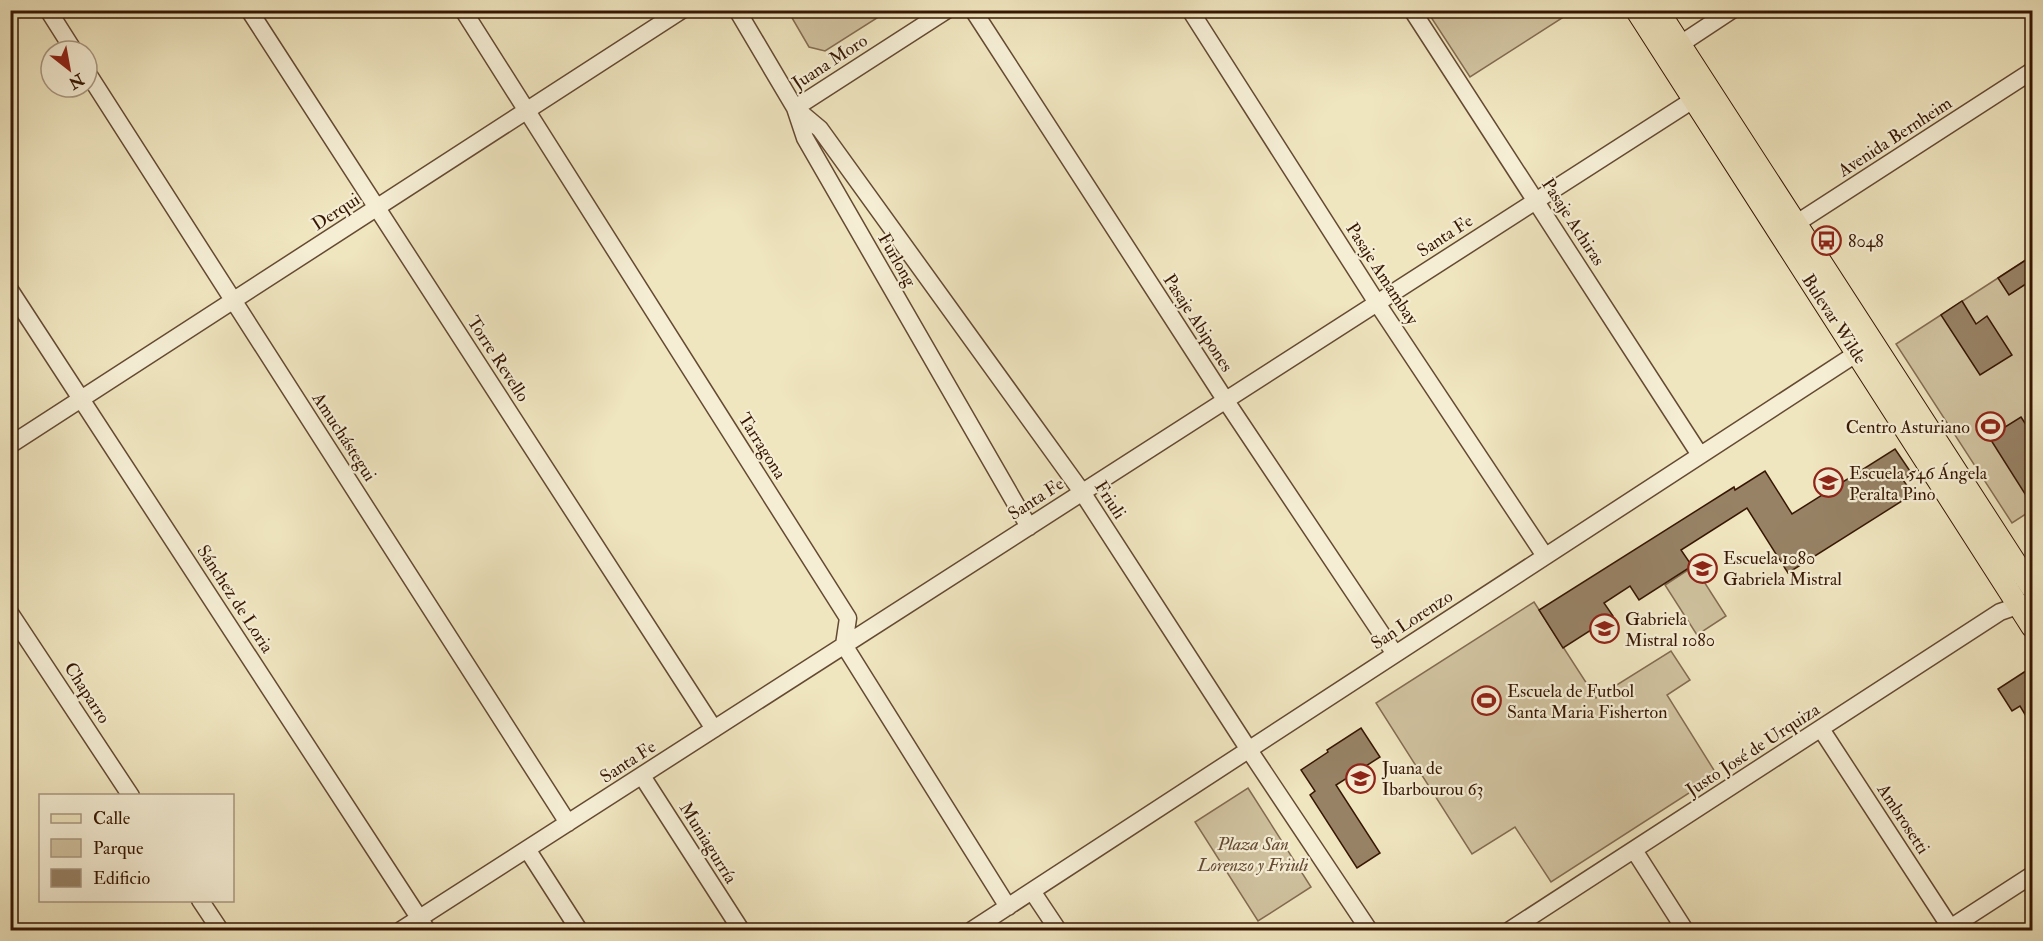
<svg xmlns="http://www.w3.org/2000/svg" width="2043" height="941" font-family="'IM FELL Double Pica',serif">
	<rect width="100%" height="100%" fill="#efe5bf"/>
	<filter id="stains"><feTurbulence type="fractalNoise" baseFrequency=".00333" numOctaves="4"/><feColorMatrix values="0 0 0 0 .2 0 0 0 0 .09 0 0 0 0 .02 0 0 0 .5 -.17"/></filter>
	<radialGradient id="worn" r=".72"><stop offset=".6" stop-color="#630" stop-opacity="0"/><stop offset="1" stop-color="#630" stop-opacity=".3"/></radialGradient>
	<path fill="#d0c29f" stroke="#846c51" stroke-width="1.5" d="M788,11H888L825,51L809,47Z
		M1427,11H1573L1470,77Z
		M2032,256V510L2012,523L1896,344Z
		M1694,566L1726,616L1697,635L1665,585Z
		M1534,602L1596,698L1671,651L1690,680L1667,695L1717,775L1551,882L1515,827L1472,854L1376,703Z
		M1248,788L1311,887L1258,921L1195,822Z"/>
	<path fill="#978265" stroke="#371703" stroke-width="1.5" d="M2032,256V280L2009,295L1998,278Z
		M1962,301L1976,324L1987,316L2012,355L1980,375L1941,315Z
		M2021,417L2032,434V505L1989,437Z
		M1895,449L1912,474L1903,480L1913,494L1788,573L1747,508L1681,550L1692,566L1639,600L1630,586L1604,603L1613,616L1563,648L1539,610L1734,487L1735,490L1765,471L1792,514Z
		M2032,667V726L2020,706L2012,711L1998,689Z
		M1361,728L1380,757L1336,785L1380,853L1357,868L1310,795L1315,791L1301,770L1328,752L1327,750Z"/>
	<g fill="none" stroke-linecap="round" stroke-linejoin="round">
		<defs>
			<path id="minor" d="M48,10L74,51
				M249,10L714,729
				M463,10L848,618L844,645L1008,907
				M737,10L795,108L805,138L1029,527
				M973,10L1226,401L1395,654
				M1190,10L1377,303L1545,556
				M1412,10L1700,455
				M1670,51L1732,10
				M87,72L568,823
				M795,108L820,129L1082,492L1249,750L1369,930
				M795,108L947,10
				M1786,230L2032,71
				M10,290L427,930
				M10,445L682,10
				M10,613L131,796
				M1821,729L1952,930
				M642,776L741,930
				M527,849L579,930
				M1634,850L1685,930
				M1032,891L1058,930
				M200,900L220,930
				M401,930L1693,100
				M972,930L1865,348
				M1510,930L2000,612L2032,601
				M1947,930L2032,875"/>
			<path id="major" d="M1636,10L2032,627
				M1658,10L2032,588"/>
		</defs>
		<use href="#minor" stroke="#654a32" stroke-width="19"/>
		<use href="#major" stroke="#371703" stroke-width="23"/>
		<use href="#minor" stroke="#f5eed5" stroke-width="16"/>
		<use href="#major" stroke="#efe5bf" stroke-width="21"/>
	</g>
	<defs>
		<symbol id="bus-ring" viewBox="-11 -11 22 22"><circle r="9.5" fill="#f5eed5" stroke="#8f2418" stroke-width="1.5"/><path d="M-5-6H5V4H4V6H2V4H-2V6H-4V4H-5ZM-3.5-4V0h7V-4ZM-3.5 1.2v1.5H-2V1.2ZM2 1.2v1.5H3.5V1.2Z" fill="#8f2418"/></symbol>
		<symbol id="stadium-ring" viewBox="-11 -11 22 22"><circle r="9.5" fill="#f5eed5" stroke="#8f2418" stroke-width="1.5"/><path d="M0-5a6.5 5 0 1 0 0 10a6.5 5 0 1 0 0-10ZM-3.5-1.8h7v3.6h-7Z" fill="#8f2418"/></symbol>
		<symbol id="school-ring" viewBox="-11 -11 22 22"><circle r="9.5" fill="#f5eed5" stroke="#8f2418" stroke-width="1.5"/><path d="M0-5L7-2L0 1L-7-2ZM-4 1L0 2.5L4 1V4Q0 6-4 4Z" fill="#8f2418"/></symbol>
	</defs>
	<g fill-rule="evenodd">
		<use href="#bus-ring" x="1810" y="224" width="33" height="33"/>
		<use href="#stadium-ring" x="1974" y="410" width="33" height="33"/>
		<use href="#school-ring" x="1812" y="466" width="33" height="33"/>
		<use href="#school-ring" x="1686" y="552" width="33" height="33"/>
		<use href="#school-ring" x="1588" y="612" width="33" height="33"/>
		<use href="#stadium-ring" x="1470" y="684" width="33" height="33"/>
		<use href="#school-ring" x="1344" y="762" width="33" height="33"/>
	</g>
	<g text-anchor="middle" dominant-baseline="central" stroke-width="4.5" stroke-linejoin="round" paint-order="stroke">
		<g font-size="18" fill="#371703" stroke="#f5eed5">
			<text transform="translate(830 62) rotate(-33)">Juana Moro</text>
			<text transform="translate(1895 137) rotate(-33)">Avenida Bernheim</text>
			<text transform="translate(336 212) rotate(-33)">Derqui</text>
			<text transform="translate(1573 222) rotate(57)">Pasaje Achiras</text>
			<text transform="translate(1445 236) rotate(-33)">Santa Fe</text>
			<text transform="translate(897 260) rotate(60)">Furlong</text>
			<text transform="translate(1382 274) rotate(57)">Pasaje Amambay</text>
			<text transform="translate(1834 319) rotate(57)">Bulevar Wilde</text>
			<text transform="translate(1198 323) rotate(57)">Pasaje Abipones</text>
			<text transform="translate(498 359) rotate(57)">Torre Revello</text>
			<text transform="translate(344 437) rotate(57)">Amuchástegui</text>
			<text transform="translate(762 446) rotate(58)">Tarragona</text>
			<text transform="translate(1036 499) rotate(-33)">Santa Fe</text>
			<text transform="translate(1110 500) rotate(57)">Friuli</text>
			<text transform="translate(235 599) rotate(57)">Sánchez de Loria</text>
			<text transform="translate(1412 620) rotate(-33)">San Lorenzo</text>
			<text transform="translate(87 693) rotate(57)">Chaparro</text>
			<text transform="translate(1753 750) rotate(-33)">Justo José de Urquiza</text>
			<text transform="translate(628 762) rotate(-33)">Santa Fe</text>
			<text transform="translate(1903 819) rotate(57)">Ambrosetti</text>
			<text transform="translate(708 843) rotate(58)">Muniagurría</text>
		</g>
		<g font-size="18" fill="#371703" stroke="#f5eed5" text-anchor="start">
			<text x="1848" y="241">8048</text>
			<text x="1970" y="427" text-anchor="end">Centro Asturiano</text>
			<text x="1849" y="473">Escuela 546 Ángela<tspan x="1849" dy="21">Peralta Pino</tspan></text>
			<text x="1723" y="558">Escuela 1080<tspan x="1723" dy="21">Gabriela Mistral</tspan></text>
			<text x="1625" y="619">Gabriela<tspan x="1625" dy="21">Mistral 1080</tspan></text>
			<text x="1507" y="691">Escuela de Futbol<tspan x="1507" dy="21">Santa Maria Fisherton</tspan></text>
			<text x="1382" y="768">Juana de<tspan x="1382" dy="21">Ibarbourou 63</tspan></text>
		</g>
		<g font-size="18" font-style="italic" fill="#654a32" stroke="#f5eed5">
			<text x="1253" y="844">Plaza San<tspan x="1253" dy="21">Lorenzo y Friuli</tspan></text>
		</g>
	</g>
	<rect width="2043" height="941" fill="none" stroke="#efe5bf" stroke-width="36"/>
	<rect x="12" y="12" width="2019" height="917" fill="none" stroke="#371703" stroke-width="3"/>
	<rect x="18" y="18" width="2007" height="905" fill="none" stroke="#371703" stroke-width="1.5"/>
	<rect x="39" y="794" width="195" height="108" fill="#f5eed5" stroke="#a99881" stroke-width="1.5"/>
	<rect x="51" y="814" width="30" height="9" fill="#efe5bf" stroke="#a99881" stroke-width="1.5"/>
	<text x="93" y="824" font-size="18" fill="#371703">Calle</text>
	<rect x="51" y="839" width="30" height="18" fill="#d0c29f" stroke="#a99881" stroke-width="1.5"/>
	<text x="93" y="854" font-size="18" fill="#371703">Parque</text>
	<rect x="51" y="869" width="30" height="18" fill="#978265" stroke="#a99881" stroke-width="1.5"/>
	<text x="93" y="884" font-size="18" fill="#371703">Edificio</text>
	<g transform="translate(69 69) rotate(149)"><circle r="28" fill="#f5eed5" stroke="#a99881" stroke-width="1.5"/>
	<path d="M0-4.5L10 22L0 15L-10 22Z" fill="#8f2418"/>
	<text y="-9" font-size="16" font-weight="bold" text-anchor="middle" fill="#371703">N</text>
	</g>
	<rect width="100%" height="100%" filter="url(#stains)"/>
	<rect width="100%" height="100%" fill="url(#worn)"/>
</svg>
